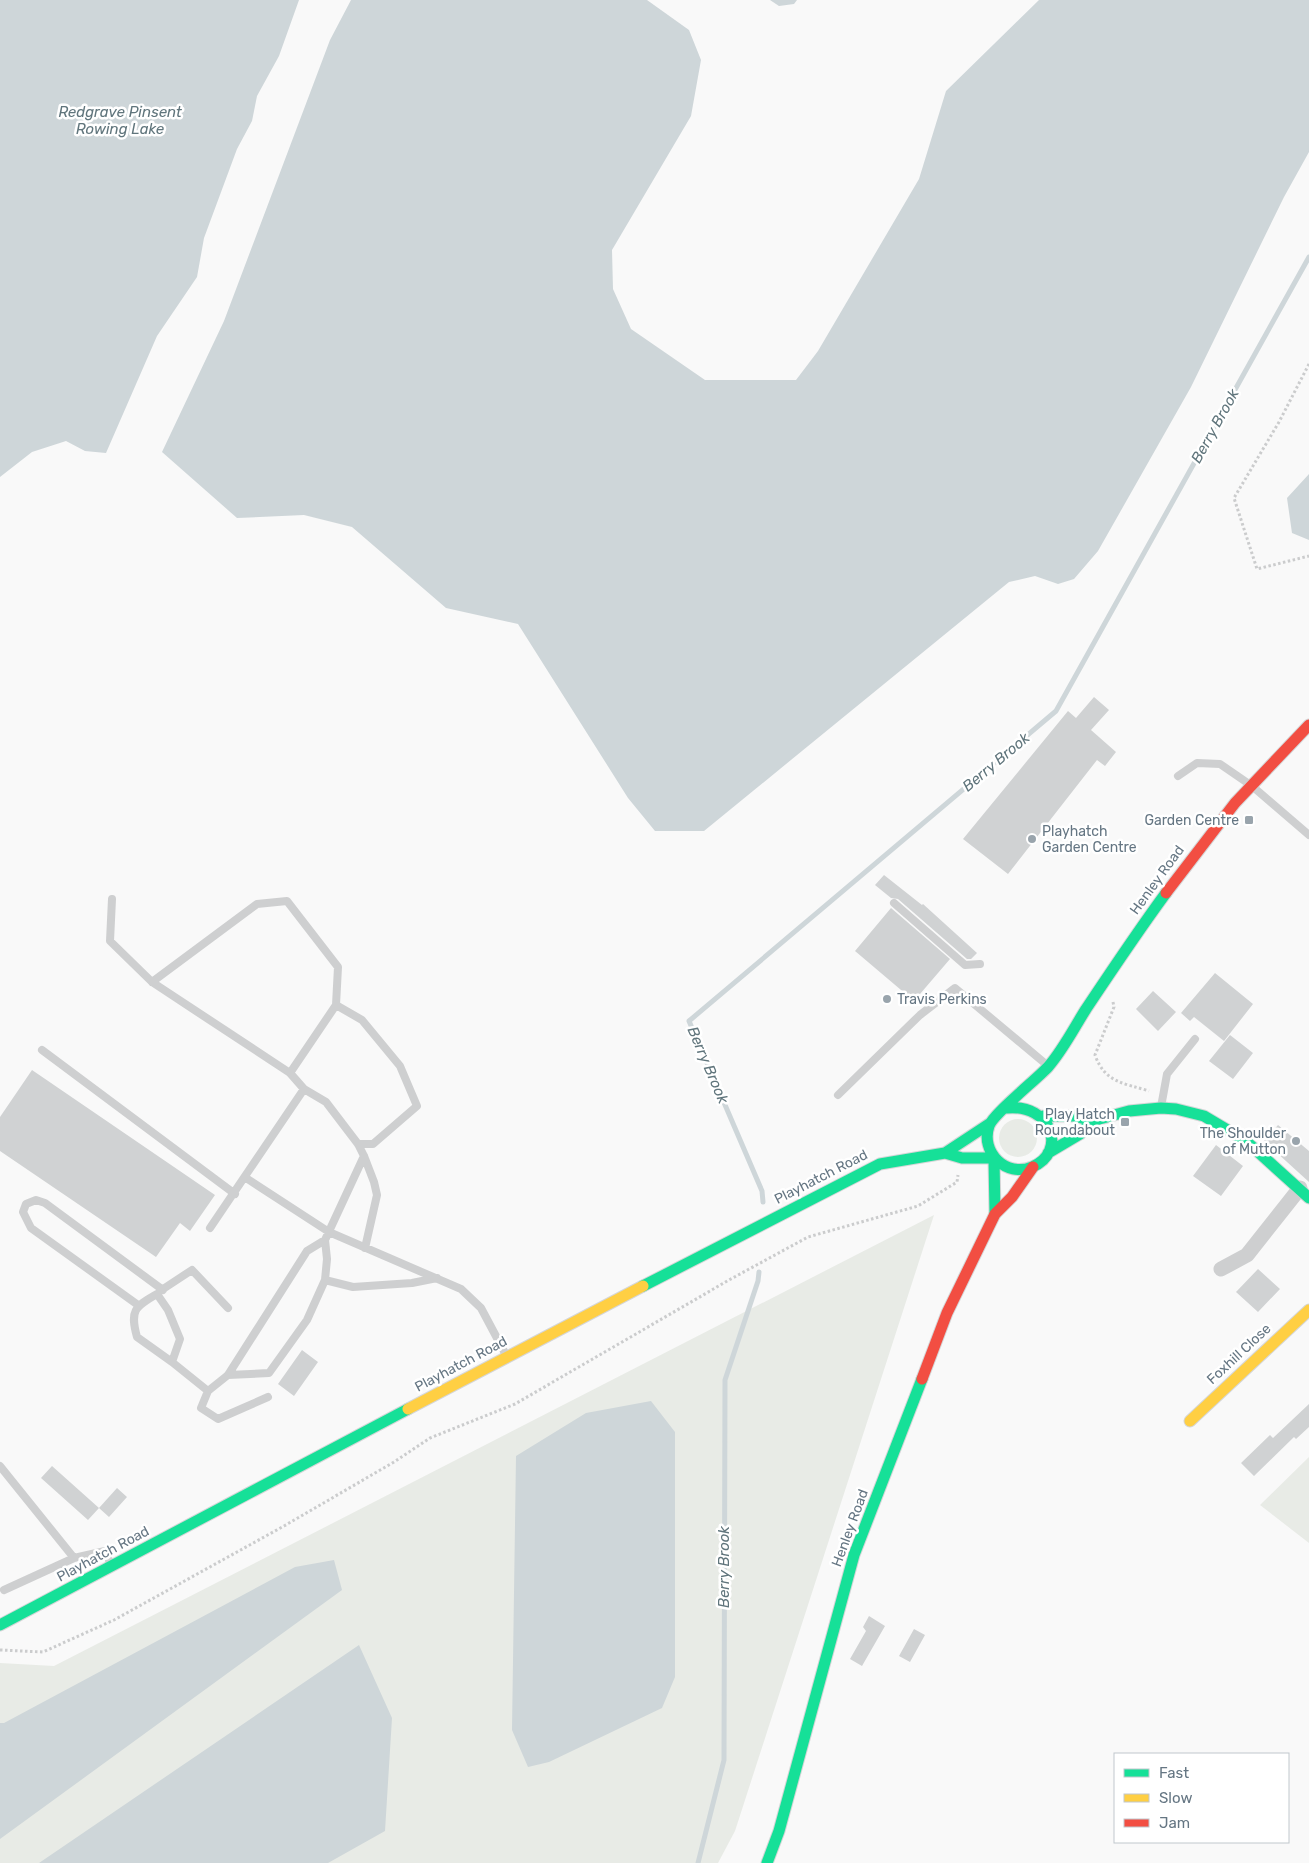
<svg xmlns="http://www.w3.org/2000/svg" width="1309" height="1863" font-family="Rubik,sans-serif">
	<rect width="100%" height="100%" fill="#f9f9f9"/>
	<path fill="#e8ebe6" d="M999 1138a19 19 0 1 1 38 0a19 19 0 1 1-38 0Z
		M934,1215L735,1831L718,1863H0V1663L54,1666Z
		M1309,1457V1543L1260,1505Z"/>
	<path fill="#ced6d9" d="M0,0H299L279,56L257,96L252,121L237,149L204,238L197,277L157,336L106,453L85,451L66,441L32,452L0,477Z
		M351,0H647L689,30L701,60L691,116L612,250L613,289L631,329L705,380H796L818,351L919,179L946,91L1039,0H1309V152L1284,197L1191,387L1098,551L1074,579L1058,584L1035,576L1009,582L704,831H655L628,798L518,624L446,608L352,527L304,515L237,518L162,452L224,321L330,40Z
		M770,0H797L794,4L779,6Z
		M1309,474V540L1292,533L1287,498Z
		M651,1401L675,1432V1677L662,1708L549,1762L528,1767L512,1730L516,1456L586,1413Z
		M334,1560L342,1590L0,1839V1723H4L295,1567Z
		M359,1645L392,1718L385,1831L328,1863H39Z"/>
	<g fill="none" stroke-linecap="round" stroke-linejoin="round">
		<path stroke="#ced6d9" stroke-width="5" d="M763,1202L762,1191L689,1021L1056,711L1309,257
			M698,1863L724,1760L725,1380L758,1281L759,1272"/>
	</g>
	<path fill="#d0d2d3" d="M1094,697L1109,710L1091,730L1116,752L1105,766L1097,760L1008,874L963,839L1068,711L1076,718Z
		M884,875L922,905L923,904L977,953L971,959H967L898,899L891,898L875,885Z
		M891,908L950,959L914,1001L855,951Z
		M1215,973L1253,1004L1224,1041L1194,1017L1190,1021L1181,1013Z
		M1153,991L1176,1012L1158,1031L1136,1009Z
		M1230,1035L1253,1053L1233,1079L1209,1061Z
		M32,1070L215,1195L190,1231L180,1223L156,1257L0,1151V1117Z
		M1278,1125L1309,1151V1182L1264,1141Z
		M1216,1145L1243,1166L1221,1196L1193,1176Z
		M1258,1269L1280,1289L1258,1312L1236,1292Z
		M302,1350L318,1362L294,1396L278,1384Z
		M1309,1404V1427L1296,1439L1294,1437L1254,1476L1241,1463L1270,1435L1273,1438Z
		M52,1466L99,1508L88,1520L41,1478Z
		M117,1488L127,1497L109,1517L99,1508Z
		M869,1616L885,1626L862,1666L850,1659L866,1631L863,1627Z
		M914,1629L925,1635L910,1662L899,1656Z"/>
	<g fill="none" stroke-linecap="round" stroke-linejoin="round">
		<defs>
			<path id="fast" d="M1006,1108C1052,1103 1068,1152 1032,1167C1006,1178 980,1152 989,1126C993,1114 1037,1079 1048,1067C1063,1050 1074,1028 1086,1009C1112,970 1138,931 1166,893
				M1043,1116H1075L1092,1121L1129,1111L1161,1108L1176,1109L1204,1116L1246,1141L1309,1198
				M945,1153L989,1124
				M1048,1153L1080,1134L1092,1121
				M994,1159L995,1214
				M643,1286L880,1164L945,1153L962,1158H993
				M0,1625L408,1409
				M767,1863L779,1831L854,1555L922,1379"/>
			<path id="slow" d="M408,1409L643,1286
				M1190,1421L1309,1310"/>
			<path id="jam" d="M1166,893L1235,803L1309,725
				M922,1379L947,1313L995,1214L1012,1197L1033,1167"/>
		</defs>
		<use href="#fast" stroke="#d5d6d7" stroke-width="13"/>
		<use href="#slow" stroke="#d5d6d7" stroke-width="13"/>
		<use href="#jam" stroke="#d5d6d7" stroke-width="13"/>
		<path stroke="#cbcccd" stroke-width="3" stroke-dasharray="2.5 2.5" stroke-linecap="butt" d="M1309,364L1279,422L1234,498L1257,569L1309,556
			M1113,1002L1114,1007L1095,1055C1105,1083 1124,1083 1149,1091
			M0,1650L43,1652L114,1620L284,1526L394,1462L430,1438L515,1404L729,1280L808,1237L918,1206L957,1182L958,1175"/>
		<path stroke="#cecfd0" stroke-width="8" d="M1178,776L1197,763L1220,764L1252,786L1309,835
			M112,899L110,941L152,982L290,1073L304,1089L326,1102L358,1144L364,1156L374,1182L377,1195L365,1248
			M894,903L965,965L980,964
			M152,982L257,904L287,901L338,967L336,1005L362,1020L400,1066L417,1106L373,1144H358
			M42,1050L235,1194
			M290,1073L336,1005
			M838,1095L920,1015L955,988L1047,1065
			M1161,1107L1167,1074L1195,1039
			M246,1178L329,1232L461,1289L481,1308L506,1355
			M210,1228L304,1089
			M325,1280L327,1259L325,1240L364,1156
			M160,1291L192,1270L228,1308
			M138,1305L31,1228L23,1212L26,1204L36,1200L45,1203L163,1290
			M172,1362L180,1339L168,1310L157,1294C134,1307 130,1311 137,1337L172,1362L208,1391L201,1408L218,1419L268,1397
			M228,1375L269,1373L307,1320L325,1280L353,1287L412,1283L437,1278
			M208,1391L228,1375L307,1251L325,1240
			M0,1466L74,1558
			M4,1590L74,1558L105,1551L111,1565"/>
		<path stroke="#cecfd0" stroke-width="15" d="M1221,1269L1247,1255L1300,1188"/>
		<use href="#fast" stroke="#16e098" stroke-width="11"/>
		<use href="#slow" stroke="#ffcf43" stroke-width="11"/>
		<use href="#jam" stroke="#f24e42" stroke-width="11"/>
	</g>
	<g fill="#99a4ac" stroke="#fff" stroke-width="2">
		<rect x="1244" y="815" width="10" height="10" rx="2.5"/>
		<circle cx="1032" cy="839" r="5"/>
		<circle cx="887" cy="999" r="5"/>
		<rect x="1120" y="1117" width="10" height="10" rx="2.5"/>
		<circle cx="1296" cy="1141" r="5"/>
	</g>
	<g text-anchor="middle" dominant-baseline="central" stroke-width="5" stroke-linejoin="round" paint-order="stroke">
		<g font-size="14" fill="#657683" stroke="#fff" text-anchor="end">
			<text x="1239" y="820">Garden Centre</text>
			<text x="1042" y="831" text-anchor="start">Playhatch<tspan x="1042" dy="16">Garden Centre</tspan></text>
			<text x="897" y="999" text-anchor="start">Travis Perkins</text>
			<text x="1115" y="1114">Play Hatch<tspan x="1115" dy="16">Roundabout</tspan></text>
			<text x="1286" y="1133">The Shoulder<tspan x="1286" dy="16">of Mutton</tspan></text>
		</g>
		<g font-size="14" fill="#657683" stroke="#fff">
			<text transform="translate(1157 880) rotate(-54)">Henley Road</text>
			<text transform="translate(821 1177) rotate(-27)">Playhatch Road</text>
			<text transform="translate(1239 1354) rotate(-43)">Foxhill Close</text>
			<text transform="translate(461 1364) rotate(-28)">Playhatch Road</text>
			<text transform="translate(850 1528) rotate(-70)">Henley Road</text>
			<text transform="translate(103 1554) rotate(-28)">Playhatch Road</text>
		</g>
		<g font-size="15" font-style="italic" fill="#60757c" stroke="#fff">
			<text x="120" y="112">Redgrave Pinsent<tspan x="120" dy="17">Rowing Lake</tspan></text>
			<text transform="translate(1215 426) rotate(-61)">Berry Brook</text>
			<text transform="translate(996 762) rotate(-40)">Berry Brook</text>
			<text transform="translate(708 1065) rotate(67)">Berry Brook</text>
			<text transform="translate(724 1567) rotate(-90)">Berry Brook</text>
		</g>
	</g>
	<rect x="1114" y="1753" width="175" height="90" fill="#ffffff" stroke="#c1c8cd"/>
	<rect x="1124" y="1769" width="25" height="8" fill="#16e098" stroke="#c1c8cd"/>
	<text x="1159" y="1778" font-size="15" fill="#657683">Fast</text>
	<rect x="1124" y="1794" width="25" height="8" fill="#ffcf43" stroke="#c1c8cd"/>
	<text x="1159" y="1803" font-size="15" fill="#657683">Slow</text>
	<rect x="1124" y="1819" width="25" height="8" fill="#f24e42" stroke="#c1c8cd"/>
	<text x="1159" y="1828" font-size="15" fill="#657683">Jam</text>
</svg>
